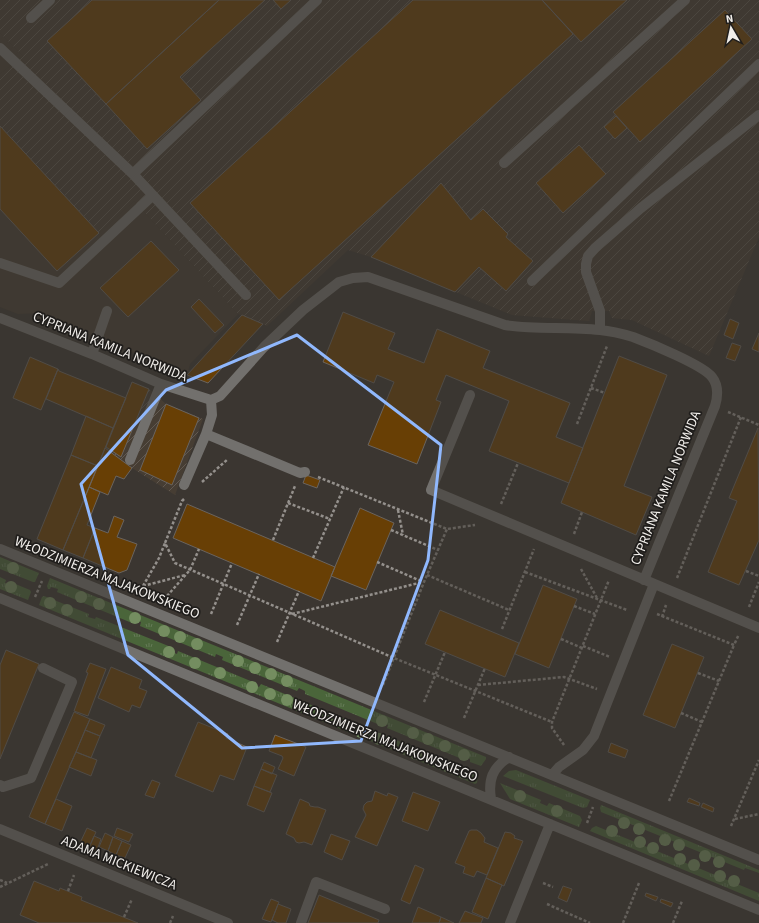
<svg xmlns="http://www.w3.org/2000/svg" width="759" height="923" font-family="'Source Sans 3',sans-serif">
	<defs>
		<pattern id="industrial-furrows" width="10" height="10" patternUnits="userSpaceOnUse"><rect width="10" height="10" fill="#463d33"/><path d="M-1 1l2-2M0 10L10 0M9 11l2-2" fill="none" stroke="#615951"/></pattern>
		<pattern id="grass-tufts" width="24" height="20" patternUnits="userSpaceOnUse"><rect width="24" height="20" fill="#4a653a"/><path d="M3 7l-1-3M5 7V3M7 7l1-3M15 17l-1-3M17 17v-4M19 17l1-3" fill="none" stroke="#657b57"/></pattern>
	</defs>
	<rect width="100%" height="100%" fill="#3b3631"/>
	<path fill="#463d33" d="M0,33L23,56L0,74Z
		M0,126L99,233L134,201L238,314L190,364L187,375L38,313L18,314L0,307Z"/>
	<path fill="url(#industrial-furrows)" d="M0,0H759V237L709,356L632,320L612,318L609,311H592L589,321L512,315L371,257L348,250L267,326L238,314L134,201L99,233L0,126V74L23,56L0,33Z
		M132,382L149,389L166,404L203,419L175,495L132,468L105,448Z"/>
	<path fill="url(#grass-tufts)" d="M0,557L39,573L35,582H33L0,569Z
		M0,577L6,580L5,583L12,586L13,583L30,590L31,592L28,600L0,589Z
		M50,578L486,757V759L481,766L470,762V759L463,756L462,759L387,728L388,725L381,722L380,725L305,694V691L299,688L297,691L222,660L223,657L216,654L215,657L140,626L141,622L134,620L132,623L57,592L58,589L51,587L50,589H48L47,586Z
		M44,596L89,614L88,617L95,619L96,617L171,647L170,651L177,654L178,651L253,682L252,684L259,687L261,684L335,715L334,718L341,721L343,718L418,749L417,753L424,756L425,752L478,774L477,783L475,784L39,605L42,597Z
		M516,770L590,800L587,807L583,808L503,776L509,771Z
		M500,783L541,800L540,803L547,806L549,803L580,816L582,820L579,827L510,799Z
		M601,805L759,870V873L745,868L744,870L601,812L600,808Z
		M596,826L759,893V901L590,831L592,828Z"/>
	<path fill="#683f05" stroke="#6a645f" d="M92,0H219L106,104L47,41Z
		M219,0H265L180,77L201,100L147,149L106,104Z
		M273,0H291L281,9Z
		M413,0H542L573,34L279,300L190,203Z
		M542,0H627L581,42Z
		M725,10L752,39L640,142L613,112Z
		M616,116L627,128L615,139L604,127Z
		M0,126L99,233L57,271L0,209Z
		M579,145L606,174L563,213L536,183Z
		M441,183L471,220L483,209L508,234L506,237L533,261L506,291L479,267L455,292L371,257Z
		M151,241L179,270L128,317L100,288Z
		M199,299L224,325L215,333L191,307Z
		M343,312L395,333L388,349L424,363L437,329L490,351L483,368L570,403L556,437L583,448L569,483L489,451L509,401L446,375L436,400L441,402L417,464L368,445L394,382L377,375L374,383L323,362Z
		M242,315L263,324L208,383L187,375Z
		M730,319L739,323L733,339L724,335Z
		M759,333V352L752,349Z
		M732,343L741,346L735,361L726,358Z
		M619,356L667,375L624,486L652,497L636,535L561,503Z
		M30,357L58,369L41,410L13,398Z
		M58,369L59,371L126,398L113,428L46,399Z
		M132,382L149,389L121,457L106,447Z
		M166,404L199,418L172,485L140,470Z
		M86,416L113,428L98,466L71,455Z
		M758,428L759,540L739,585L708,572L737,501L729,498Z
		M105,448L132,468L124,479L116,476L108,495L89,487Z
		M71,455L98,466L63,550L37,539Z
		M306,475L320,480L317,488L303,483Z
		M89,487L100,492L87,525L95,528L83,558L63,550Z
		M187,504L335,567L321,601L173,538Z
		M360,508L394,523L366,590L331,576Z
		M114,516L124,520L117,537L137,544L127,570L119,573L83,558L95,528L108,533Z
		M543,585L577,599L549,668L515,654Z
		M440,610L519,643L505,677L425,644Z
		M672,644L704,657L675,728L643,715Z
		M6,650L39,664L0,759V665Z
		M90,663L106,669L88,716L74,711L88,673L86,672Z
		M111,667L142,680L139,688L147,691L140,708L132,705L129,712L98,698Z
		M74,712L90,719L45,824L29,817Z
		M90,719L105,725L100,736L85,730Z
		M198,722L228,734L226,738L247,747L234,780L220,775L213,792L175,776Z
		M85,730L100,736L91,758L76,752Z
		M275,735L306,747L294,776L278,769L283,758L282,756L269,751Z
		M611,743L628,750L625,758L608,752Z
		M76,752L97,760L91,776L69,767Z
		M264,762L275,767L272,774L261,769Z
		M261,769L277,775L270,792L254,786Z
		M152,780L160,783L154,798L145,795Z
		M254,786L272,793L264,812L247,805Z
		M375,791L387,796L388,793L398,797L377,846L355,837L366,815L363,809L364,805L367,802L372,801Z
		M413,792L440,802L428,831L402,821Z
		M689,798L700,803L699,806L687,802Z
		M56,799L72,806L62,831L45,824Z
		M300,799L309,803L310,806L315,807H318L326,810L312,845L304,842L299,843L296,842L294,838L286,834Z
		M703,803L714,808L713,812L701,807Z
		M87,828L96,832L88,850L79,845Z
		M117,828L133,834L129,842L114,836Z
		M471,830H477L481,833L485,838L484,842L498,848L487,875L477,871L474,877L463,873L465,867L455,863L469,831Z
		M505,832L511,833L515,836L514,838L523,841L504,886L486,878Z
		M105,833L113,837L108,851L99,847Z
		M331,834L350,841L342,860L324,852Z
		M94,836L101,839L96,853L88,850Z
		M113,837L122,841L116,855L108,851Z
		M122,841L131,845L125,858L116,855Z
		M415,865L424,869L410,904L401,900Z
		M486,878L502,885L488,919L472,912Z
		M34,881L59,891L60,888L82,897L81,900L138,923H39L20,915Z
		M563,886L572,889L567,902L558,898Z
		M646,893L658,897L656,901L645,896Z
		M319,895L379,920L378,923H308Z
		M271,899L279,902L271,922L262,919Z
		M661,899L673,903L671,907L660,902Z
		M278,904L291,909L286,923H278L272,920Z
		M418,907L441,917L439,923H412Z
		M465,911L483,918L481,923H459Z
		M441,917L454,923H439Z"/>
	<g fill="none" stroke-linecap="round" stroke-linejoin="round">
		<path stroke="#94908c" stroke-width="2.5" stroke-dasharray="3 2" stroke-linecap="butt" d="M591,388L605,393
			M728,412L759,425
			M577,424L607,346
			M318,477L447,529L475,525
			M202,482L228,459
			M184,499L182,501L165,543L175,563L394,658L552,722
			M288,503L330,519
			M501,504L518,463
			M398,510L403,535
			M391,530L438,550
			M574,534L582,512
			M273,540L295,486
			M313,558L344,487
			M377,562L423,582
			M581,569L597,598
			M746,571L759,576
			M525,572L627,610
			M427,575L509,610
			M677,578L741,417
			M143,586L159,558L165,543
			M143,586L185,575
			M167,596L190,570L199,549
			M35,597L42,581
			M574,606L595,614
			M749,607L759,582
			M211,614L232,563
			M292,614L423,582
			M657,614L734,645L739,634
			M662,617L666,605
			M237,625L259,574
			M502,629L534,549
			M561,639L582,648
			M277,642L299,591
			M583,646L610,657
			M698,673L719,681
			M383,685L424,582L447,529
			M478,685L564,677L597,689
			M424,702L445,652
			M681,713L702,722
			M464,718L485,668
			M564,745L552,728V722L609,580
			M669,801L734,645
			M735,819L759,814
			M587,823L593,807
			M731,826L759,760
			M0,880L7,883
			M543,883L553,887
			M0,887L48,864
			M68,891L74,875
			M547,904L590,923
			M124,917L132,899
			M170,923L173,916
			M623,923L639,883
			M673,923L682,901"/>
		<path stroke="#72706d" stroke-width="10" d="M31,18L50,0
			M0,48L133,174L246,295
			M504,163L685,0
			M133,174L317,0
			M0,263L59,283L152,196
			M532,281L759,64
			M0,318L92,354L161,384L211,400
			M600,330V311L586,272V264L588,256L595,248L641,208L759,115
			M92,354L107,311
			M470,395L431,490L759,628
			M211,400L220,396L264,347L303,310L339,282L353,278L368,277L505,325C536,330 568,326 600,330C611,331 623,334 633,337C649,343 703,365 712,377C719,386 718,396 715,406L644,580
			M211,400L212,415L206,434L300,473L305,472
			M130,460L161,384
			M184,485L206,434
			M0,549L759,860
			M0,598L759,910
			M552,775L559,767L583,750L594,736L654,584
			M0,785L3,787L31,778L72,682L43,668
			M491,799C488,780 492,768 509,757
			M0,829L228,923
			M301,923L316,882L385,909
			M510,923L550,824"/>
	</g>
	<g fill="#748d60">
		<circle cx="13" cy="568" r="6"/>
		<circle cx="11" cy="587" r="6"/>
		<circle cx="81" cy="597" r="6"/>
		<circle cx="50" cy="603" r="6"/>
		<circle cx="99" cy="604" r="6"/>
		<circle cx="67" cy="610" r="6"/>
		<circle cx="135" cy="618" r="6"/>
		<circle cx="164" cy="631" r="6"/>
		<circle cx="180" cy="637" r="6"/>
		<circle cx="197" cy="644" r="6"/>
		<circle cx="169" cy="652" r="6"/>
		<circle cx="238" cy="661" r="6"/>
		<circle cx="195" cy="663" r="6"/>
		<circle cx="255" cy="668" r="6"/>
		<circle cx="220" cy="673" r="6"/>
		<circle cx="271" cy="674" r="6"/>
		<circle cx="287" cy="681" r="6"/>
		<circle cx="252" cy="687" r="6"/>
		<circle cx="270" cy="694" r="6"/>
		<circle cx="287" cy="700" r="6"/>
		<circle cx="334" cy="720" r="6"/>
		<circle cx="382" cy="721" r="6"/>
		<circle cx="361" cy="732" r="6"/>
		<circle cx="413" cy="733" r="6"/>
		<circle cx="379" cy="739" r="6"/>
		<circle cx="428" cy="739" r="6"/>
		<circle cx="445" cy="746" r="6"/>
		<circle cx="416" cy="754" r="6"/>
		<circle cx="464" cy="755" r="6"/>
		<circle cx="447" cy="766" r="6"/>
		<circle cx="464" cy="773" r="6"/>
		<circle cx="520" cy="796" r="6"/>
		<circle cx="557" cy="811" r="6"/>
		<circle cx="624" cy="823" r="6"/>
		<circle cx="639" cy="829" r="6"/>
		<circle cx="612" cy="831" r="6"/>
		<circle cx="665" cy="840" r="6"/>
		<circle cx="640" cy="842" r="6"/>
		<circle cx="679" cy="845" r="6"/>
		<circle cx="653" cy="848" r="6"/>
		<circle cx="705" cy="856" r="6"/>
		<circle cx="680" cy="859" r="6"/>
		<circle cx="719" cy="862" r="6"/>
		<circle cx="694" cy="865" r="6"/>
		<circle cx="720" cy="876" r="6"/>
		<circle cx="734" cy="881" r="6"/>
	</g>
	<path d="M0 0H759V923H0ZM297,335L441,445L428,560L361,741L242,748L128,655L81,484L166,390Z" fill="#3b3631" fill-opacity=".55" fill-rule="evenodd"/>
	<path fill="none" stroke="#90b8fd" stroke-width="3" stroke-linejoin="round" d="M297,335L441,445L428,560L361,741L242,748L128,655L81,484L166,390Z"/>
	<g text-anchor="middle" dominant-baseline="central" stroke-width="3.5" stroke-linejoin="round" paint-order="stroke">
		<g font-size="14" fill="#f1eeea" stroke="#201e1c">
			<text transform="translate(110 347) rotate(22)">CYPRIANA KAMILA NORWIDA</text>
			<text transform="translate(666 488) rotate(-68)">CYPRIANA KAMILA NORWIDA</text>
			<text transform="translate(107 578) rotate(22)">WŁODZIMIERZA MAJAKOWSKIEGO</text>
			<text transform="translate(385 741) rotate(22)">WŁODZIMIERZA MAJAKOWSKIEGO</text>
			<text transform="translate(119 863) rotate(22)">ADAMA MICKIEWICZA</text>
		</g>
	</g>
	<g transform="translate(731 28) rotate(351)" stroke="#201e1c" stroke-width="3" paint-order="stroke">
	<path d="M0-3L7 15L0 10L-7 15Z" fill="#f1eeea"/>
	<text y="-6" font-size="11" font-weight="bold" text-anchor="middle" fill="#f1eeea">N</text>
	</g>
</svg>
